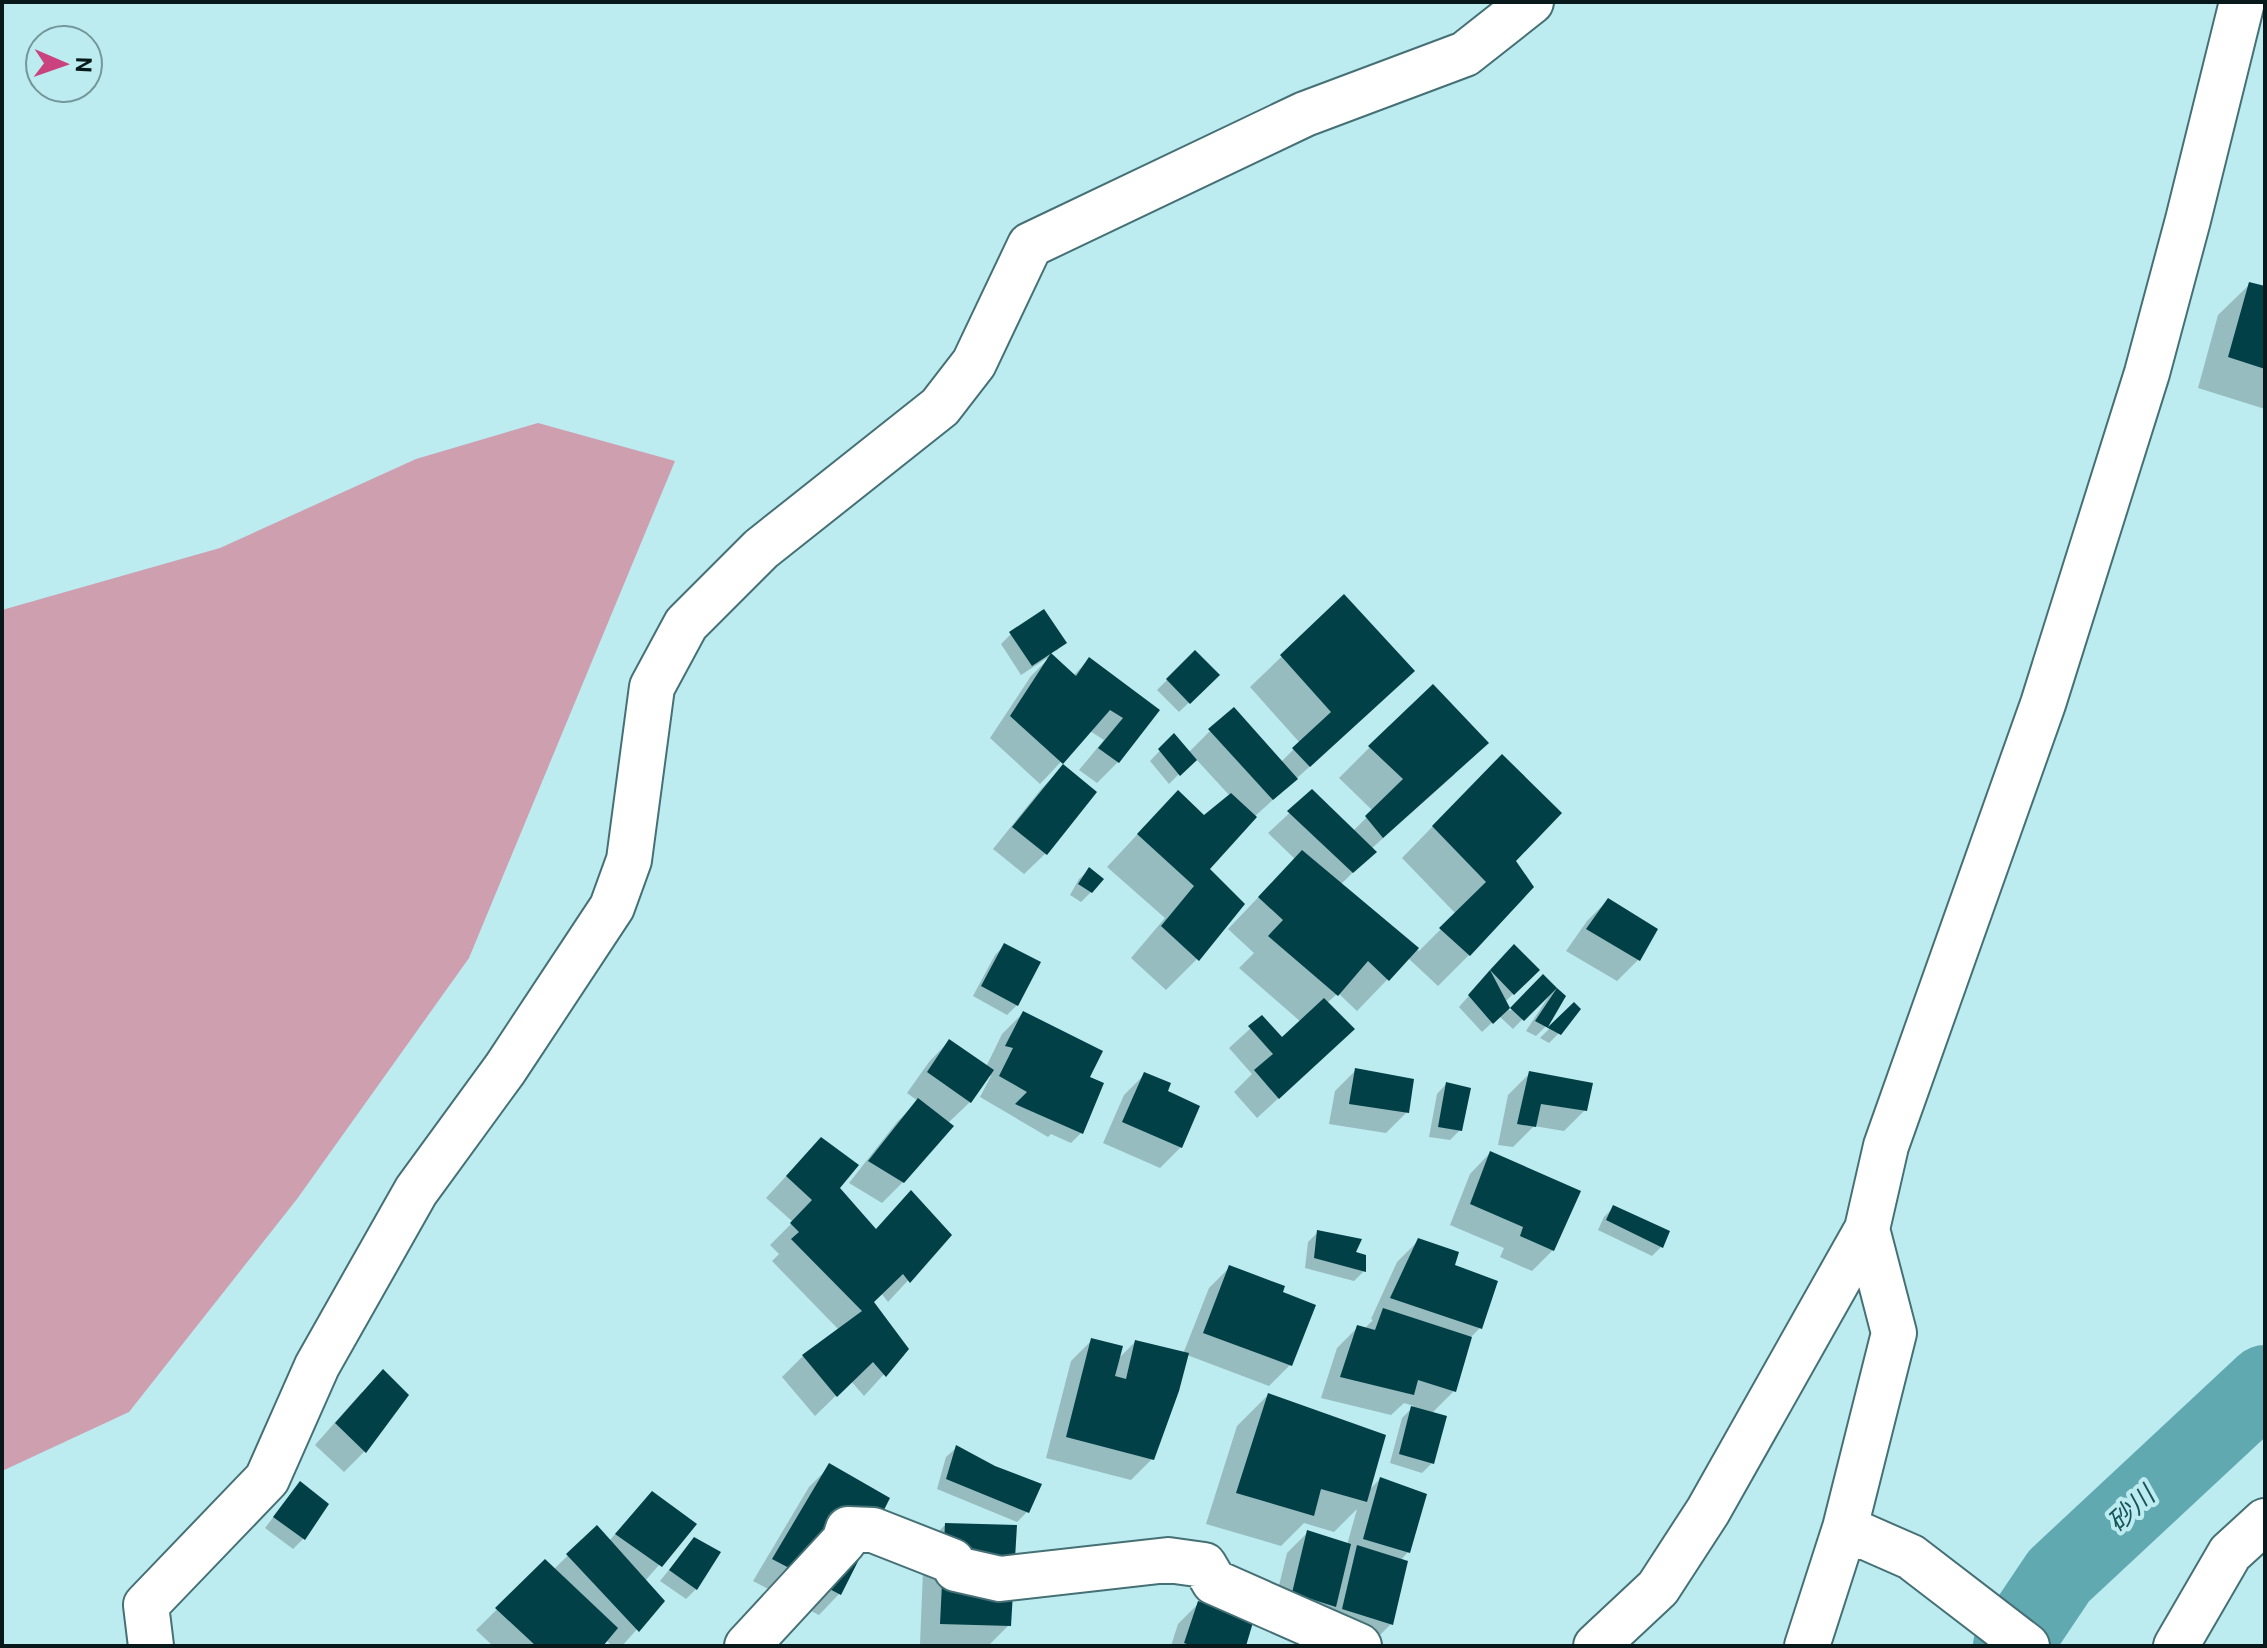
<svg xmlns="http://www.w3.org/2000/svg" width="2267" height="1648" font-family="Roboto,'Noto Sans JP',sans-serif">
	<rect width="100%" height="100%" fill="#bcebf0"/>
	<path fill="#ce9faf" d="M538,423L675,461L469,958L297,1199L129,1412L2,1471V610L220,548L416,459Z"/>
	<path fill="#0003" d="M2250,284L2265,289V409L2198,388L2218,315Z
		M1344,597L1412,671L1381,702L1254,817L1207,869L1197,959L1166,990L1131,958L1165,918L1107,867L1147,824L1204,818L1230,796L1195,758L1169,784L1150,761L1174,736L1188,753L1210,731L1280,763L1300,743L1250,687Z
		M1011,634L1064,643L1056,651V648L1048,653L1073,676L1089,659L1157,710L1118,762L1097,783L1079,770L1104,740L1090,731L1040,784L990,738L1031,676L1048,659L1047,658L1021,675L1001,644Z
		M1195,652L1218,675L1179,712L1157,690Z
		M1370,747L1455,774L1371,849L1374,852L1340,885L1419,951L1456,914L1402,858L1471,787L1513,861L1469,955L1438,986L1408,958L1357,1011L1338,993L1327,1003L1332,1049L1257,1118L1234,1092L1252,1074L1229,1048L1262,1018L1282,1040L1301,1022L1239,968L1254,953L1228,929L1295,859L1268,833L1312,792L1353,831L1373,811L1339,778Z
		M1063,767L1094,792L1045,854L1024,874L993,849L1042,788Z
		M1089,870L1091,892L1081,902L1070,895L1079,879Z
		M1608,900L1655,930L1638,960L1617,981L1566,951L1587,921Z
		M1005,945L1017,1005L1007,1015L973,996L995,955Z
		M1504,956L1537,970L1505,1002L1510,1011L1543,977L1563,996L1546,1026L1536,1036L1526,1031L1549,996L1547,994L1513,1029L1499,1016L1482,1032L1459,1007Z
		M1574,1004L1559,1033L1549,1043L1540,1038Z
		M1023,1013L1087,1079L1081,1133L1071,1143L1051,1134L1048,1137L980,1097L991,1076L989,1074L970,1102L947,1124L903,1182L882,1203L849,1183L897,1122L918,1101L907,1093L929,1062L949,1041L986,1067L1002,1034Z
		M1356,1070L1407,1112L1386,1133L1329,1124L1335,1091Z
		M1145,1074L1181,1147L1160,1168L1103,1143L1124,1095Z
		M1529,1074L1585,1110L1564,1131L1534,1126L1513,1147L1498,1145L1508,1095Z
		M1446,1084L1460,1130L1450,1140L1429,1137L1437,1094Z
		M1490,1153L1553,1250L1532,1271L1500,1257L1504,1248L1450,1225L1470,1174Z
		M801,1160L838,1188L875,1231L950,1235L888,1302L881,1293L872,1302L907,1349L864,1396L851,1381L815,1416L782,1377L803,1356L839,1330L772,1261L779,1254L770,1245L793,1222L766,1198Z
		M1614,1207L1662,1246L1652,1256L1598,1230L1604,1217Z
		M1318,1232L1353,1254L1364,1271L1354,1281L1305,1268L1308,1242Z
		M1418,1241L1452,1266L1480,1328L1470,1338L1454,1391L1431,1414L1432,1463L1422,1473L1390,1463L1402,1418L1414,1406L1404,1403L1391,1415L1321,1398L1337,1348L1358,1327L1364,1329L1373,1320L1371,1319L1397,1262Z
		M1230,1267L1290,1365L1269,1386L1187,1355L1152,1459L1131,1480L1046,1458L1071,1361L1092,1340L1117,1360L1135,1342L1183,1354L1209,1288Z
		M362,1392L407,1396L364,1452L344,1472L315,1445Z
		M1268,1395L1367,1492L1380,1479L1408,1552L1400,1561L1391,1624L1370,1645L1272,1614L1287,1553L1308,1532L1347,1545L1357,1509L1334,1532L1304,1523L1281,1546L1206,1524L1237,1426Z
		M956,1448L1027,1512L1017,1522L937,1489L946,1457Z
		M830,1466L888,1499L839,1594L819,1615L753,1581L809,1487Z
		M652,1493L694,1525L645,1581L662,1601L622,1646H612L606,1640L601,1646H493L476,1630L545,1562L553,1570L596,1528L609,1541Z
		M291,1494L326,1505L303,1539L293,1549L265,1528Z
		M945,1525L1009,1625L988,1646L920,1644L924,1546Z
		M685,1550L718,1553L696,1589L686,1599L660,1581Z
		M1199,1603L1243,1646H1171L1178,1624Z"/>
	<g fill="none" stroke-linecap="round" stroke-linejoin="round">
		<path stroke="#61a9b1" stroke-width="78" d="M2012,1646L2059,1576L2265,1384"/>
	</g>
	<path fill="#004046" d="M2249,282L2265,286V369L2228,357Z
		M1344,594L1415,671L1310,767L1292,748L1331,712L1280,655Z
		M1044,609L1067,643L1032,666L1009,632Z
		M1195,650L1220,675L1190,704L1166,679Z
		M1051,653L1076,676L1089,657L1160,710L1119,763L1098,748L1123,718L1110,710L1063,764L1010,716Z
		M1433,684L1489,743L1383,838L1365,816L1403,779L1368,746Z
		M1234,707L1298,779L1273,800L1208,729Z
		M1174,733L1197,760L1180,776L1158,749Z
		M1502,754L1562,813L1516,861L1534,887L1470,956L1439,928L1486,882L1432,826Z
		M1063,764L1097,792L1047,855L1012,827Z
		M1312,789L1377,852L1353,873L1287,811Z
		M1178,790L1204,815L1231,793L1257,817L1210,869L1245,904L1199,961L1161,926L1194,886L1137,834Z
		M1302,850L1419,948L1389,981L1368,961L1338,996L1268,936L1283,920L1258,897Z
		M1089,867L1104,879L1092,893L1078,884Z
		M1608,898L1658,929L1640,961L1586,929Z
		M1004,943L1041,962L1018,1006L981,986Z
		M1514,944L1540,970L1514,995L1490,970Z
		M1490,970L1510,1008L1493,1024L1468,995Z
		M1543,974L1557,988L1524,1021L1510,1008Z
		M1557,988L1566,996L1548,1027L1574,1002L1581,1009L1561,1035L1535,1021Z
		M1324,998L1355,1029L1279,1099L1254,1070L1273,1054L1248,1026L1262,1015L1282,1037Z
		M1023,1011L1103,1051L1090,1077L1104,1083L1083,1134L1015,1104L1027,1092L999,1076L1013,1048L1005,1046Z
		M949,1039L994,1070L971,1103L927,1072Z
		M1355,1068L1414,1079L1409,1113L1349,1104Z
		M1529,1071L1593,1083L1587,1111L1541,1104L1536,1127L1517,1124Z
		M1144,1072L1171,1083L1168,1091L1200,1106L1182,1148L1122,1122Z
		M1446,1082L1471,1088L1462,1131L1438,1127Z
		M918,1098L954,1126L904,1183L868,1161Z
		M821,1137L859,1165L840,1188L876,1229L911,1190L952,1235L910,1283L903,1274L874,1302L909,1349L886,1377L873,1362L837,1397L802,1355L862,1311L791,1239L799,1232L790,1223L812,1200L786,1176Z
		M1490,1151L1581,1191L1554,1251L1520,1236L1523,1227L1470,1204Z
		M1613,1205L1670,1231L1663,1248L1606,1220Z
		M1317,1230L1362,1239L1356,1252L1366,1255V1272L1314,1258Z
		M1418,1238L1459,1252L1455,1265L1498,1281L1482,1329L1390,1298Z
		M1229,1265L1285,1286L1283,1292L1316,1305L1292,1366L1203,1333Z
		M1383,1308L1472,1337L1456,1392L1418,1380L1414,1395L1340,1377L1357,1325L1375,1330Z
		M1091,1338L1123,1346L1115,1376L1126,1379L1135,1340L1189,1353L1179,1391L1154,1460L1066,1437Z
		M383,1369L409,1395L366,1453L335,1423Z
		M1268,1393L1386,1435L1367,1502L1321,1489L1314,1516L1236,1493Z
		M1411,1406L1447,1416L1434,1464L1399,1454Z
		M956,1445L995,1466L1042,1484L1029,1513L946,1479Z
		M829,1463L890,1498L841,1595L772,1559Z
		M1380,1477L1427,1494L1410,1553L1363,1539Z
		M300,1481L329,1504L305,1540L273,1517Z
		M652,1491L697,1524L662,1567L615,1534Z
		M945,1523L1017,1525L1011,1626L940,1624Z
		M597,1525L665,1601L639,1632L566,1554Z
		M1307,1530L1351,1544L1336,1607L1292,1593Z
		M694,1537L721,1552L697,1590L669,1570Z
		M1357,1545L1408,1561L1393,1625L1342,1609Z
		M545,1559L618,1628L603,1646H536L495,1608Z
		M1198,1601L1254,1619L1246,1646H1193L1184,1643Z"/>
	<g fill="none" stroke-linecap="round" stroke-linejoin="round">
		<defs>
			<path id="street" d="M1845,1528L1911,1557L2027,1646
				M151,1646L146,1605L267,1479L317,1366L416,1191L505,1069L612,907L629,860L652,687L686,624L761,549L940,407L974,363L1030,245L1305,114L1465,54L1531,2
				M747,1646L844,1541L848,1529L873,1530L952,1561L956,1569L1000,1579L1168,1560L1204,1565L1214,1582L1359,1646
				M1596,1646L1658,1588L1708,1511L1867,1229L1886,1146L2043,704L2147,373L2188,220L2242,2
				M1807,1646L1845,1528L1894,1333L1867,1229
				M2176,1646L2230,1553L2265,1521"/>
		</defs>
		<use href="#street" stroke="#457075" stroke-width="48"/>
		<use href="#street" stroke="#fff" stroke-width="44"/>
	</g>
	<g text-anchor="middle" dominant-baseline="central" stroke-width="8" stroke-linejoin="round" paint-order="stroke">
		<g font-size="26" font-style="italic" fill="#17555c" stroke="#bcebf0">
			<text transform="translate(2131 1509) rotate(-43)">砂川</text>
		</g>
	</g>
	<rect width="2267" height="1648" fill="none" stroke="#07191b" stroke-width="8"/>
	<g transform="translate(64 64) rotate(92)"><circle r="38" fill="#bcebf0" stroke="#74979b" stroke-width="2"/>
	<path d="M0-6L14 30L0 20L-14 30Z" fill="#ca427e"/>
	<text y="-12" font-size="22" font-weight="bold" text-anchor="middle" fill="#07191b">N</text>
	</g>
</svg>
